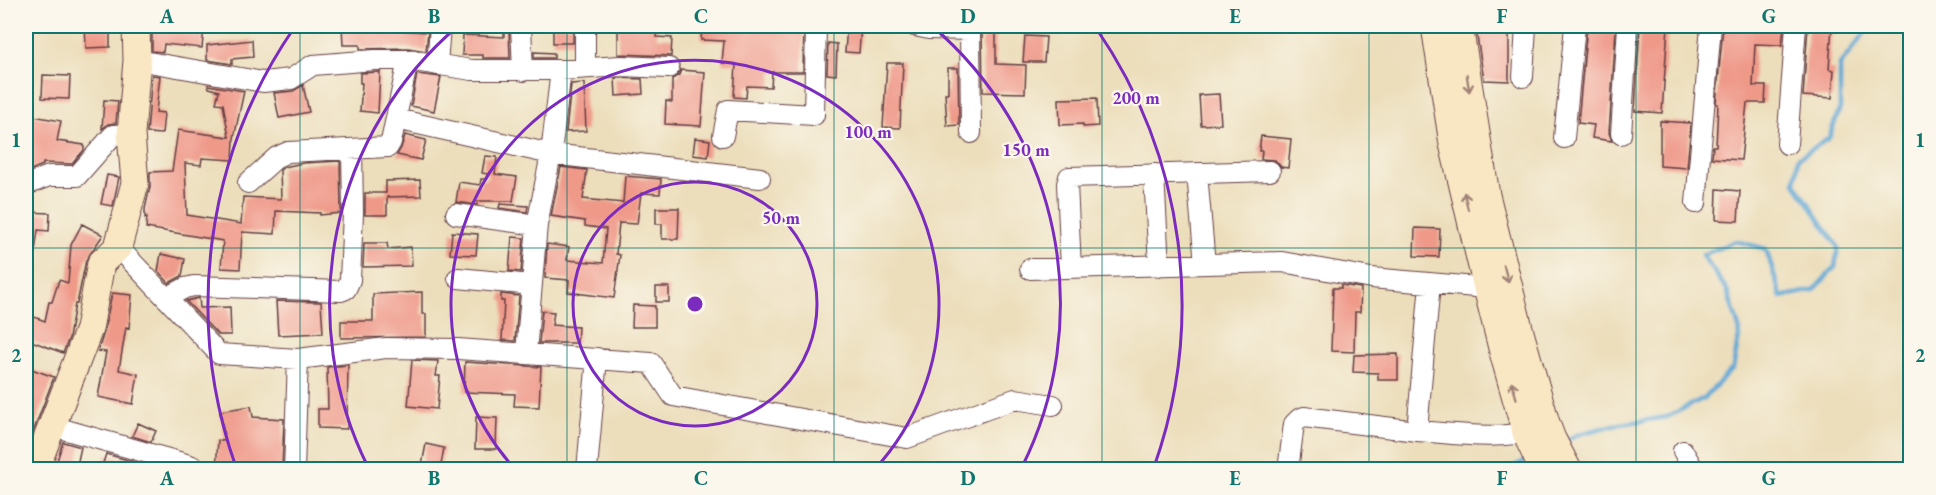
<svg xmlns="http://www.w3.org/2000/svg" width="1936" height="495" font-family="'EB Garamond',serif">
	<rect width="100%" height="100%" fill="#fbf7ec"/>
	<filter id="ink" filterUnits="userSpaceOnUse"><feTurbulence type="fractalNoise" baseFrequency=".0167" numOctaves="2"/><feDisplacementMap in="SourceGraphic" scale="12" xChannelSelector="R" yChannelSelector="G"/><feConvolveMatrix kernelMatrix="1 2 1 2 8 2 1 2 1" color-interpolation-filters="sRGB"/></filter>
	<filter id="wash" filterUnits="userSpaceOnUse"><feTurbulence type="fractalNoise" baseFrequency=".008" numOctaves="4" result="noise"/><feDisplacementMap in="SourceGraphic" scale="24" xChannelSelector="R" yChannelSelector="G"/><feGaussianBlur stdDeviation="1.35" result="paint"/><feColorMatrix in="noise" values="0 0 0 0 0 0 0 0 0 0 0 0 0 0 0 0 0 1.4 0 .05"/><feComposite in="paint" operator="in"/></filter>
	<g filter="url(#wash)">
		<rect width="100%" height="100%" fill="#ecdebb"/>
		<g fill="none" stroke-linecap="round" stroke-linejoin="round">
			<path stroke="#5ca6d4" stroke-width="4.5" d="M1881,26L1900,29L1910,34
				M1564,441L1579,434L1614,425L1667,417L1704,398L1733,368L1740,331L1727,290L1702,255L1736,241L1766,249L1781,297L1814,290L1835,267L1838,247L1795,183L1798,158L1829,138L1840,108V65L1870,26
				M1507,470L1527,460"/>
		</g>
		<g id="blocks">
			<path fill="#ef9989" d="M85,26H110V47L86,48Z
				M152,26H181L204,28L202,48L164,44L163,52L152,51Z
				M342,26H399V30L428,32L426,51L408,48L360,49V45H343Z
				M553,26H573V43H553Z
				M618,26H658L657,37L672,38L671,56L618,54Z
				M702,26H804L803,72H772L771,87L747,86L746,98L734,97L736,64L722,63L724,41L701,40Z
				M847,26H861L859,53L845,52Z
				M1587,26H1603L1616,29L1609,133L1612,141L1592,138L1594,125L1578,123Z
				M1640,26H1668L1662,113L1635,111Z
				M1758,26H1784L1782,45L1755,44L1753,86H1766L1765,103H1747L1741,160L1712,158L1713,146H1716L1718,104H1716L1723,27L1758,29Z
				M1808,26H1832L1829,69L1834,70L1832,98L1803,96Z
				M504,29H509L510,58H483V55H462L463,35L504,37Z
				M1476,30L1509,32V81L1484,80Z
				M982,31L996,32V64L1026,65L1025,93L983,92Z
				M1025,36L1046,37L1044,62H1023Z
				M252,40L253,57L232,59V64L207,60V45Z
				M828,43L837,44L836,75L827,74Z
				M534,52L554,53V58H534Z
				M887,63H903L900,128L883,127Z
				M948,68H958L959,125L947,126L945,93H948Z
				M681,70L705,72L701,126L665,124L666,101L672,102V79L679,75Z
				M380,72L378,113L360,111L362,83H360V73Z
				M417,74L441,77L434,111L411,106Z
				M43,75L70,76L69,99L42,98Z
				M152,75L160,76L156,112L164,113L162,134L147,133Z
				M615,78L642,79L643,94L616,96Z
				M584,83L586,131L566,132L571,84Z
				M208,85L244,91L234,138L233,160L202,158L201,165L185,163L187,215L241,224L243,197L281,199L280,170L284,167L303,163L340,161L341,213L320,215V213L276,211L275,234L242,232L240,269L221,268L223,241L146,228L147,217L145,218V209L150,187V172L172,171L178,130L229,137L223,104L216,103L219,91L209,88Z
				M303,85L309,112L279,118L274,93L293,91Z
				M1219,94L1221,124L1201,125L1199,95Z
				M1097,98L1098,126L1083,127V124L1060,125L1059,99Z
				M104,100L118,101L116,123L108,124L102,129Z
				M28,115L61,121L57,141L84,145V150L72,164L43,163V165L26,172L29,133L26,132V129Z
				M1660,121L1691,123L1687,168L1660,166Z
				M405,135L426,140L421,160L397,155L401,148Z
				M1261,136L1291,139L1288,168L1281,167L1275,160L1261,159L1262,151H1259Z
				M695,138L710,140L708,157L693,155Z
				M485,156L497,157L495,174L517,177L513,201H478L477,205L456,202L459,182L480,185L481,179H487L488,174L482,173Z
				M561,167L587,170L583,199L623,203L625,176L661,179L660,194L641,193L637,224L619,223L616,254L620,255L614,298L568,292L569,280L545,278L547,244L569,247L567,260L603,263L606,229L585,226V221L551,216Z
				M107,175L119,177L113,206L101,204Z
				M420,180L421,196L387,197V215H365V193H386V181Z
				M1717,189L1740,191L1738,221L1716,220Z
				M500,204L528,206L527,212L499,208Z
				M656,208H679L678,239H662V224H656Z
				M26,212L50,213L49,231L38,230L34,259H26Z
				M82,224L103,235L86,260L77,304H75L69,338L63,353L26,339V314L45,321L49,302H52L59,280L68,283L71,245Z
				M1415,228L1440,229L1439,257L1414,256Z
				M452,232L478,234L476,255L450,254Z
				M512,237L524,238L521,272L509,271Z
				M364,243H387L388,249L411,247L412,266L363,267Z
				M161,254L185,259L182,276L169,283L158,271Z
				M1341,285L1361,288L1360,312H1355L1354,352L1331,351L1333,288H1341Z
				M656,287H669V302H656Z
				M422,292V314H426V337L341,338V321H373V294Z
				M112,293L132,295L129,328L126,327L119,370L138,374L133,404L98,397L106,352L98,351L104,332Z
				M501,294L519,296L515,341L502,340L504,301H501Z
				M199,298L200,308L230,307L231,335H218L186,301Z
				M276,301L321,302L323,333L278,335Z
				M633,305L655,306V327H632Z
				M542,311L554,312L552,325L578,327L577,343H539Z
				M1398,354V380H1378V373L1353,372L1354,355Z
				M412,360L438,361L436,376H440L437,409L408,406Z
				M465,362L541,367L539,407L514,406L515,394L464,392Z
				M348,365L347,429L318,428V409H328L327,367Z
				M26,367L54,377L33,432L26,429Z
				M251,406L253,417L284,419L282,470H216L218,440L225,441L220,411Z
				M476,417L497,418L496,449H475Z
				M138,423L156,431L151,442L132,436Z
				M63,442L81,447L76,470H54Z
				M426,444L444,448L440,470H421Z
				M106,454L157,468V470H135L123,467V470H114L102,466Z"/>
		</g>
	</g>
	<g filter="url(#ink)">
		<use href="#blocks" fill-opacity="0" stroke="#623c41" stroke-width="1.5"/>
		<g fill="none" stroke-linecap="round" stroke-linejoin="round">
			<defs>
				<path id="street" d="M521,26L523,71
					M585,26V68
					M915,26L929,29L970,30
					M970,26L971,133
					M137,60L263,82L291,79L313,65L375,60H408L472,70H561L620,66L669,68
					M437,65L440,26
					M1523,77L1526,26
					M396,119L551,154L760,178
					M1621,134L1628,26
					M723,136L728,110L814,115L816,26
					M1564,138L1575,26
					M1787,144L1796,26
					M1197,173L1205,264
					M1154,174L1159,266
					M248,183L277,157L288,152L388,147L391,142L408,60
					M26,185L49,176H77L113,135L131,134
					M1696,203L1711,26
					M456,214L537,225
					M118,247L219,354L298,359L386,348L458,349L651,363L673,396L907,438L1015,399L1053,405
					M1071,268L1067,184L1069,177L1270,171
					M1030,269L1282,262L1371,278L1487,288
					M458,278L532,285
					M166,298L185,288L194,286L341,291L346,289L350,280L353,213L352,149
					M526,353L537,225L551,154L561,70
					M52,426L190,465L199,470
					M1417,431C1448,433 1508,442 1536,428
					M1683,451L1694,470
					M294,470L298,359
					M587,470L597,358
					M1288,470L1294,424L1299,419L1304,417L1417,431L1430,283"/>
				<path id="secondary" d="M1435,26L1453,144L1487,288L1503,352L1526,433L1543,470
					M1459,26L1486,195L1521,336L1546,423L1552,439L1568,470
					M35,470L89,329L101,263L118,247L135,183L131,134L137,60L136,26"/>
			</defs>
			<use href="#street" stroke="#623c41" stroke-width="22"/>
			<use href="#secondary" stroke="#623c41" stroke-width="29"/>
			<use href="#street" stroke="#fff" stroke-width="20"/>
			<use href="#secondary" stroke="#f9e7c3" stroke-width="27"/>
		</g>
		<defs><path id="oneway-shaft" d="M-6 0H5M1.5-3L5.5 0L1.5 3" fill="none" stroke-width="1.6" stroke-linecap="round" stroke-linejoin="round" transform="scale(1.5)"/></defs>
		<g stroke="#a28377">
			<use href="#oneway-shaft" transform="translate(1468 83) rotate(81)"/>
			<use href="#oneway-shaft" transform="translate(1466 201) rotate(-103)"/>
			<use href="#oneway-shaft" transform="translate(1506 274) rotate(76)"/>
			<use href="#oneway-shaft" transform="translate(1514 390) rotate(-106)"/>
		</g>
	</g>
	<path fill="none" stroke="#0f766e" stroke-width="1.5" stroke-opacity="0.55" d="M300,26V470M567,26V470M834,26V470M1102,26V470M1369,26V470M1636,26V470M26,248H1910"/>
	<g fill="none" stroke="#7b2cbf" stroke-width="3">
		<circle cx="695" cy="304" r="122"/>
		<path d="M515 469A244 244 0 1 1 875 469"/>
		<path d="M368 467A365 365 0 0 1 458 26M932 26A365 365 0 0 1 1022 467"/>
		<path d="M236 467A487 487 0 0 1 294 28M1096 28A487 487 0 0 1 1154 467"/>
	</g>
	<circle cx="695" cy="304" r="9" fill="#7b2cbf" stroke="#fbf7ec" stroke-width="3"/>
	<g font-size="18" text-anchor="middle" font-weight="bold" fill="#7b2cbf" stroke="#fbf7ec" stroke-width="4.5" stroke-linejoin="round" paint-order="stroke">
		<text x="1136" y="104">200 m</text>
		<text x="868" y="138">100 m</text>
		<text x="1026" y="156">150 m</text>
		<text x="781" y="224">50 m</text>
	</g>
	<rect width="1936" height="495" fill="none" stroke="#fbf7ec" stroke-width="66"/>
	<rect x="33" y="33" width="1870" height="429" fill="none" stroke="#0f766e" stroke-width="2"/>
	<g font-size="20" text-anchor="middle" font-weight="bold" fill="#0f766e">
		<text x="167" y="23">A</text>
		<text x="434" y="23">B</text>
		<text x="701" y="23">C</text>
		<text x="968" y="23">D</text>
		<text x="1235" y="23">E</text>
		<text x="1502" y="23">F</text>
		<text x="1769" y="23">G</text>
		<text x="16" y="147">1</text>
		<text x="1920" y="147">1</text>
		<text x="16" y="362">2</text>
		<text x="1920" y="362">2</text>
		<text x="167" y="485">A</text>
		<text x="434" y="485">B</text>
		<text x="701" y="485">C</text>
		<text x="968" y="485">D</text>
		<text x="1235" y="485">E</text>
		<text x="1502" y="485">F</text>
		<text x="1769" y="485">G</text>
	</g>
</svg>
